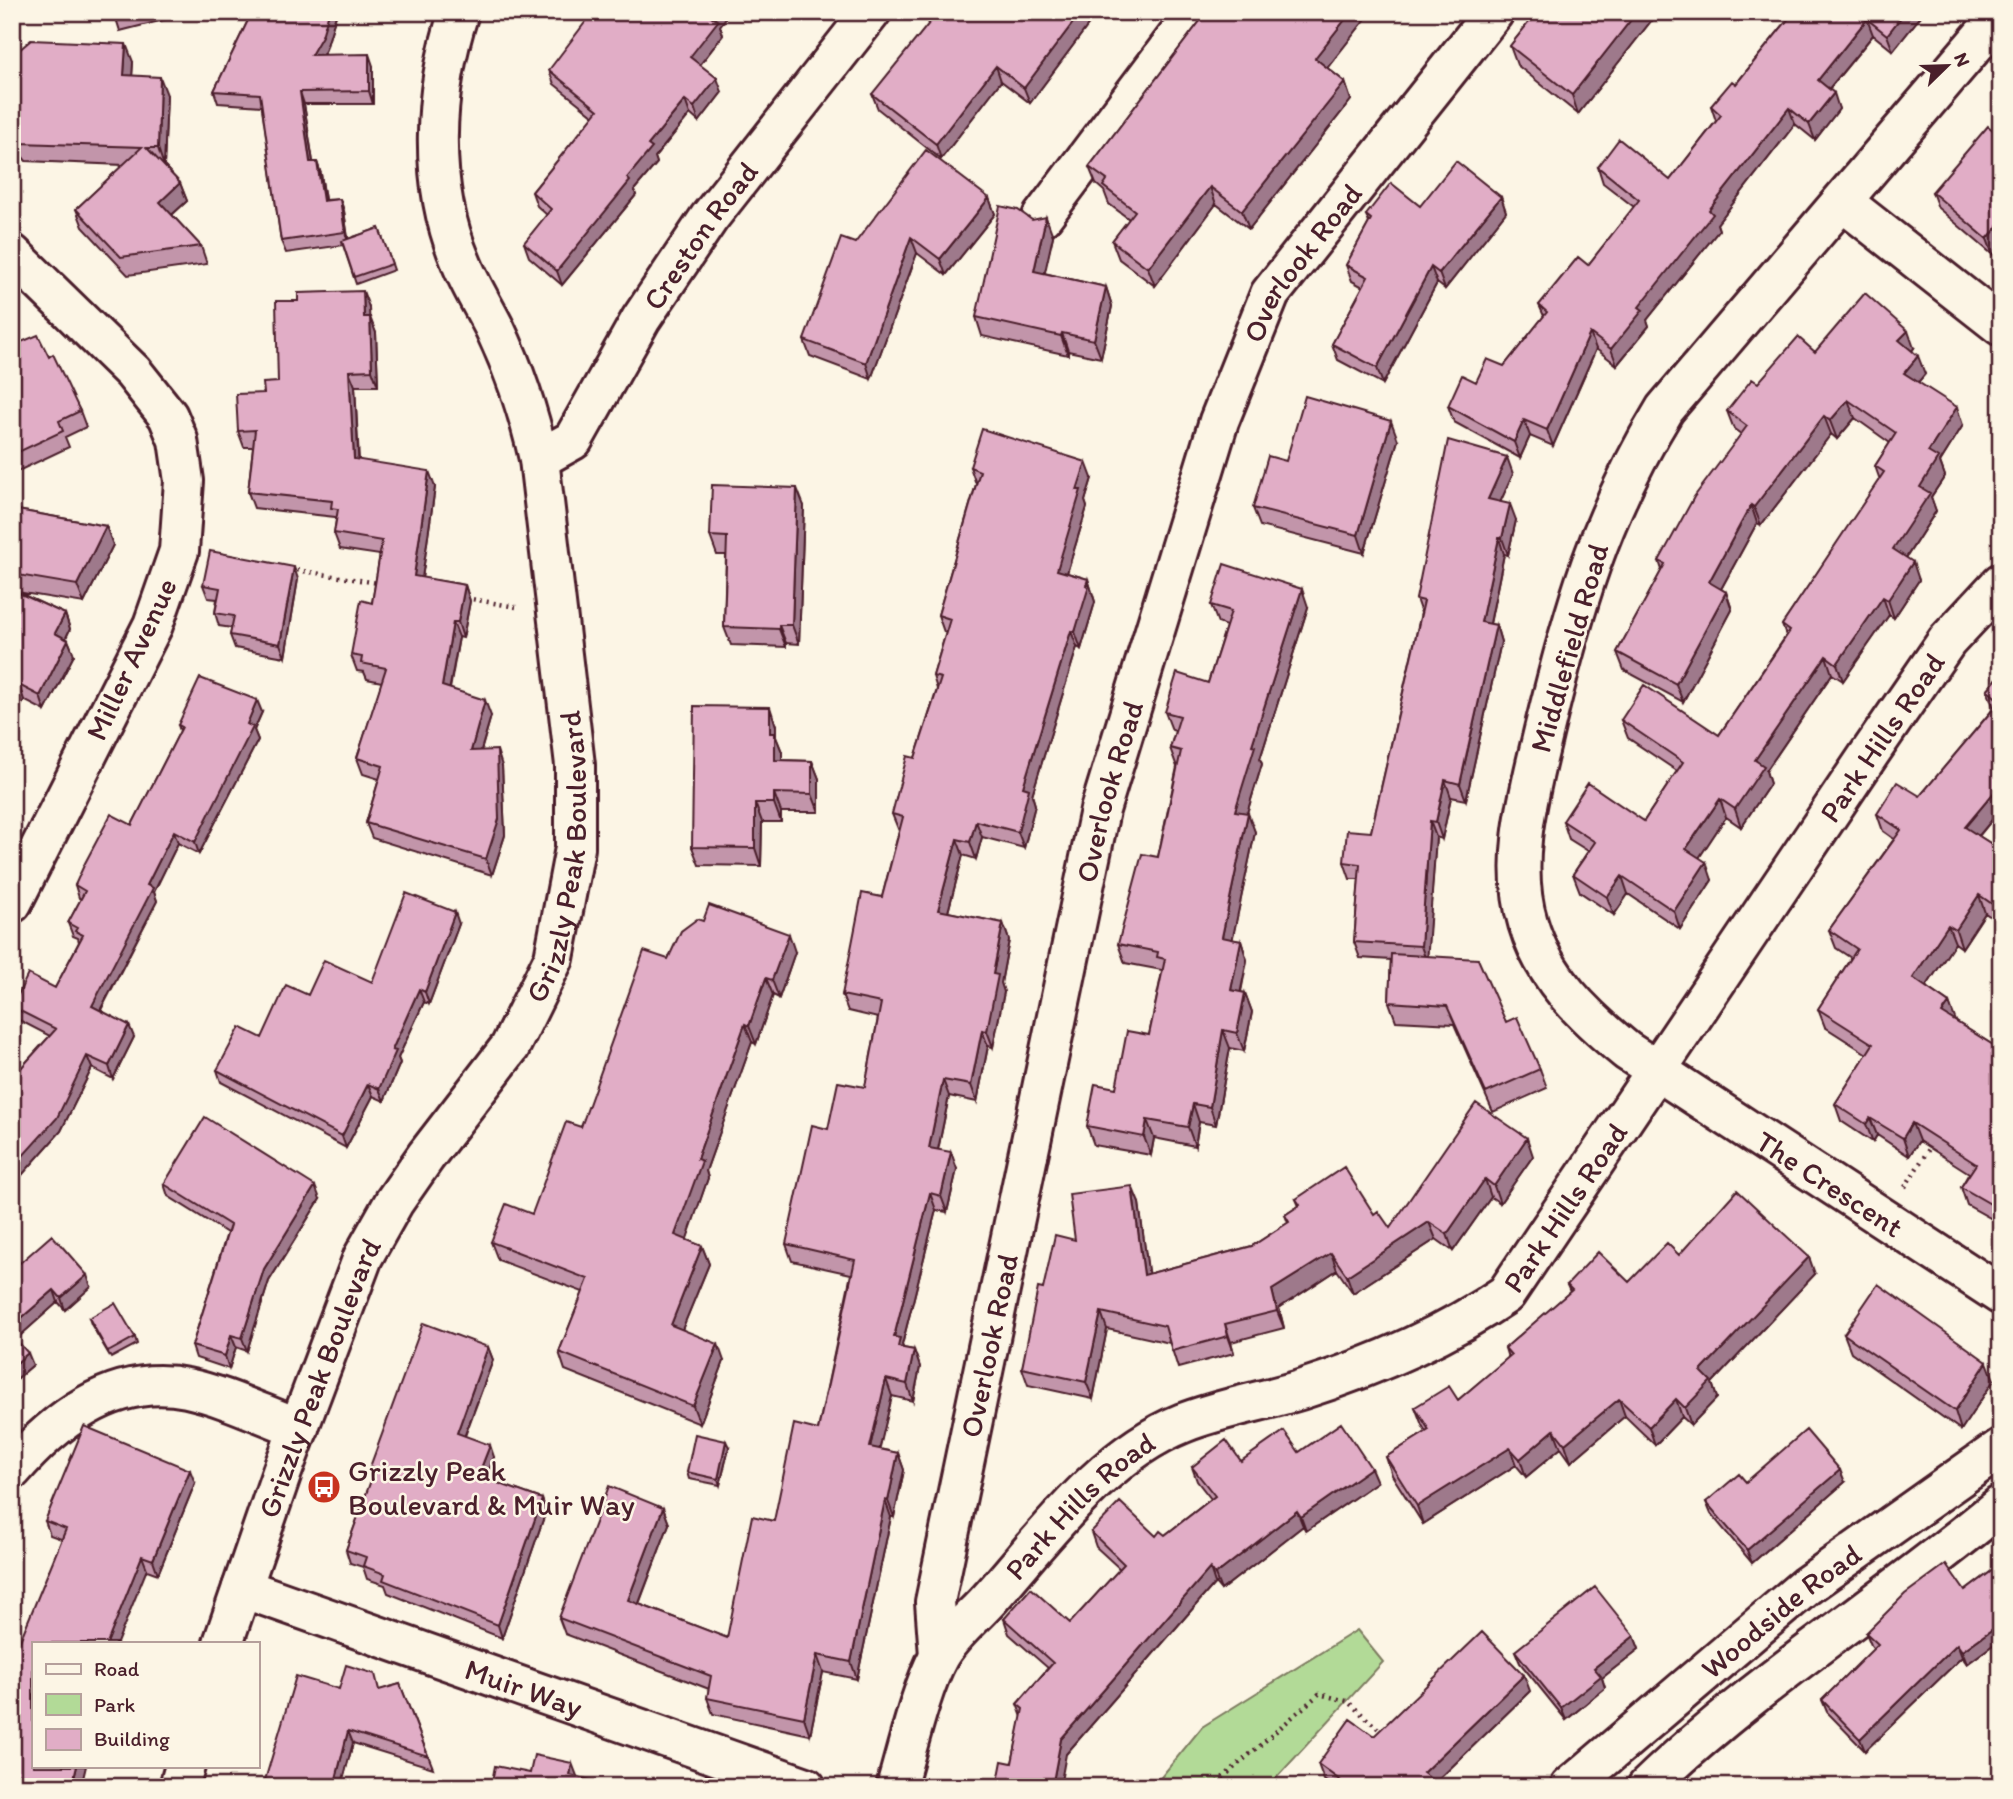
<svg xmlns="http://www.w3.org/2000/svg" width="2013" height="1799" font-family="Itim,sans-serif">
	<rect width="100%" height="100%" fill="#fcf5e5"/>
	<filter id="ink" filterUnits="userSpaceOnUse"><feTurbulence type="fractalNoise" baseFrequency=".0143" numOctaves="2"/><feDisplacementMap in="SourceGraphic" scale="14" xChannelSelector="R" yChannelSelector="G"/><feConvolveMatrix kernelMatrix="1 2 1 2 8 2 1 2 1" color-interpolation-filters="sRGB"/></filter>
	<g filter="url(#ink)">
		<path fill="#b2da97" stroke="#7e7c61" stroke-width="2" d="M1357,1630L1383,1662L1268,1787H1153L1202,1727Z"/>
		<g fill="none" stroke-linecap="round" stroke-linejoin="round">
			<defs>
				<g id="minor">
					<path id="s1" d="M2001,14L1665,409C1600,515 1573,610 1544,730C1530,790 1509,861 1528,923C1544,978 1584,1016 1627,1051L2001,1295"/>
					<path d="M1843,202L2001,326"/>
					<path d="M1042,217L1196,12"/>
					<path d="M12,254L133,372L168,416L178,440L184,481L179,551L153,625L12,903"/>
					<path id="s2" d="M539,459L573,440L641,319L709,218L871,12"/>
					<path d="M12,1470C56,1419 115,1373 187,1388C225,1396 263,1415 299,1428"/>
					<path id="s3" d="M242,1588L806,1787"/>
					<path id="s4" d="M223,1643L282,1472L363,1257L394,1202L426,1156L510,1047L554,958L575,848V765L539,459C529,414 515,371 495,329C484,307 470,285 461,262C428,184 433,91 459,12"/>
					<path id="s5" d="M939,1655L935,1602L1100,810L1219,421L1270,294L1494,12"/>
					<path d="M179,1787L185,1766"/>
					<path id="s6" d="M896,1787C907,1750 921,1688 939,1656C951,1634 976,1615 992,1596C1047,1534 1103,1455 1183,1423C1221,1408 1261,1402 1300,1390C1372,1367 1443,1337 1506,1294L1870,753L1947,641L2001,583"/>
					<path id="s7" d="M1570,1787L1806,1586L2001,1448"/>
					<path d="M1647,1787C1756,1682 1885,1602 2001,1505"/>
				</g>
			</defs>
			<use href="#minor" stroke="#4a1f2b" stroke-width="44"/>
			<path stroke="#4a1f2b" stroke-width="4.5" stroke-dasharray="2 5" stroke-linecap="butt" d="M290,569L378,583
				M466,598L516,607
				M1991,1051L2001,1035
				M1905,1187L1932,1144
				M1434,1778L1444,1787
				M1212,1787L1319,1694L1347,1701L1383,1733"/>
			<use href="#minor" stroke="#fcf5e5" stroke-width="38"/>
		</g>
		<path fill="#c295aa" stroke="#4a1f2b" stroke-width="2" d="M114,12H195L120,31Z
			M252,12H337L326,49L323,55L373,66V104H304L313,162H317L321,174L325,200L340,199L344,211L348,239L379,228L394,270L356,284L343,245L286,253L281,241L262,106L218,103L214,91Z
			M1098,12L1030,103L1001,81L941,159L878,109L872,94Z
			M1207,12H1371L1327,68L1345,82L1351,100L1249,229L1216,204L1155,286L1119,259L1112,241L1129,219L1109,204L1104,191L1096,184L1089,167Z
			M1537,12H1658L1578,114L1517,65L1510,46Z
			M1794,12H1924L1893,51L1873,35L1829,89L1839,109L1815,140L1795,124L1717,224L1719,230L1647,320L1649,326L1617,365L1596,349L1553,446L1530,436L1520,458L1454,422L1448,406L1476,382L1504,366L1544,316L1539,305L1588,265L1634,207L1603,183L1598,167L1670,180L1716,121L1711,106L1736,84Z
			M720,26L723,35L700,65L722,92L699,122L690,114L655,157L657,163L634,190L636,195L562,285L529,257L524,243L547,215L537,206L532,192L594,116L554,84L549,70Z
			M12,56L133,62L132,76L167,95L164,166L180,183L187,201L172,215L201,246L207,264L128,275L83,227L76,209L123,165L26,161L12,144Z
			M2001,137V246L1993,255L1938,208L1932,192Z
			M1501,197L1506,212L1445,289L1437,283L1383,384L1338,360L1332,344L1363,287L1352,281L1346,265L1369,223L1366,215L1420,206Z
			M989,198L995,214L946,275L917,253L871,379L810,356L804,340L855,243Z
			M1053,236L1044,273L1106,287L1112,306L1101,358L1068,351V355L982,336L976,317Z
			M369,307V317L376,333L378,386H355L359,460L435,487L422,578L465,585L470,601L463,638L459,637L450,689L491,716L481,751L502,766L505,835L492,875L372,838L366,823L379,779L363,774L357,758L382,682L367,679L364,672L357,671L351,655L372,603L380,555L340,549L334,533L336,520L335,517L254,508L248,492L253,447H244L238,431L264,393Z
			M12,327L19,343L49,357L80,411L86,427L65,437L69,447L14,473L12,470Z
			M1914,348L1912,351L1925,374L1918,382L1963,425L1940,462L1945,476L1931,497L1936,511L1906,558L1919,580L1894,618L1889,615L1843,681L1832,674L1766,771L1770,784L1741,827L1726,817L1699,857L1712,880L1680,929L1628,894L1614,915L1580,892L1573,874L1588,851L1569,839L1563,821H1644L1677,771L1628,738L1621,720L1719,735L1786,636L1782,625L1880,480L1875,466L1890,443L1855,418L1837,439L1831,434L1761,525L1757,523L1721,589L1726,592L1732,610L1683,702L1624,670L1617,652L1662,570L1659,561L1741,434L1734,429L1727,411L1758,383L1815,352Z
			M1398,440L1364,553L1260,526L1253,508L1286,461Z
			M970,467L1092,478L1085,501L1087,507L1067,573L1088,579L1095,602L1081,649L1077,647L1032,795L1035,805L1024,848L982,837L976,859L963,855L948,912L1003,923L1009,940L1001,983L1004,992L993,1047L988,1046L977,1102L949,1096L938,1150L957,1169L947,1212L936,1210L902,1345L903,1348L914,1350L920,1367L913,1401L892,1396L879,1449L898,1453L904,1470L894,1517H891L857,1679L823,1672L810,1735L713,1714L707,1698L709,1689L565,1634L559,1618L663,1508L669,1524L639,1604L727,1638L774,1521L818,1430L851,1274L792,1261L786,1244L828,1129L865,1087L878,1018L848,1011L842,995L882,897L899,831L892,814L915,758L937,689L933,676L946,632H944L938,615L976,484Z
			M1513,474L1500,502L1516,520L1508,555L1504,554L1490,624L1496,625L1501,642L1466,800L1451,797L1442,839L1436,837L1427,956L1506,1022L1540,1069L1547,1088L1493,1112L1454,1024L1396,1021L1389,1002L1391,960L1360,958L1354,942L1359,879H1350L1344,862L1371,832L1421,613L1416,599Z
			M804,506L799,644L786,643V647L731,645L724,627L726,555H717L710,536Z
			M12,509L106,526L113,545L84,603L17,592L65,614L70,629L66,638L68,640L74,655L45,711L24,700L12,723Z
			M298,579L285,657L235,648L230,635L232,628L219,626L215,613L217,599L208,598L203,585Z
			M1211,605L1308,607L1260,759L1262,764L1247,813L1255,832L1232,940L1241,941L1247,960L1241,992L1245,993L1252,1012L1244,1051L1230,1048L1216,1125L1199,1122L1195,1146L1154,1138L1151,1155L1094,1145L1087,1126L1116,1088L1149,1035L1162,972V970L1125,963L1118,944L1158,857L1177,767L1170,748L1175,731L1172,730L1165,712L1208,683L1226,626L1218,623Z
			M2001,674V809L1979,836L2001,850V924L1985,913L1962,948L1955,943L1926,987L1949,1003L1955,1021L2001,1050V1224L1967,1205L1961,1187L1969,1173L1919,1141L1909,1156L1877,1135L1873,1142L1841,1121L1835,1104L1867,1054L1825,1027L1818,1009L1851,958L1836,948L1829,930L1894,839L1883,831L1877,814L1920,796L1994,708L1987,690Z
			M262,712L254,730L258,740L199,854L178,843L154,892L157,901L101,1010L134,1037L113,1079L92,1068L61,1131L14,1184L12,1183V1078L50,1036L17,1019L12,1007L55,988L79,942L78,938L73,936L68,923L81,899L79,898L75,885L132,825L180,731L178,725Z
			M776,726V737L782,752V760L812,761L819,779V812H781V822H762L761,866L699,865L692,847Z
			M459,924L429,1004L424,1002L398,1058L400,1063L384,1101L373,1096L346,1148L221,1082L217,1070L262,1038L308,995L372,982Z
			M795,952L779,998L773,995L756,1044L752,1042L706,1171L708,1178L686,1240L702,1246L709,1264L682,1329L724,1361L700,1424L565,1370L559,1352L583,1292L498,1260L491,1242L532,1214L581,1127L668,959Z
			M1533,1156L1500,1203L1491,1197L1453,1251L1436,1239L1353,1293L1337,1270L1279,1308L1284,1328L1231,1342L1234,1353L1178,1368L1170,1343L1107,1329L1093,1399L1028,1385L1022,1368L1043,1289L1075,1240L1139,1203L1148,1274L1252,1246L1288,1223L1285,1215L1299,1206L1296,1199L1374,1214L1390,1228Z
			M164,1184L320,1199L269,1281L247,1351L236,1347L229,1369L196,1358L192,1346L227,1233L168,1196Z
			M1679,1255L1815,1274L1712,1383L1717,1398L1691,1425L1682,1417L1655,1445L1625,1416L1571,1462L1561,1448L1526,1477L1516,1465L1423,1524L1392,1475L1386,1457L1426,1432L1422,1425L1415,1407L1458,1400L1508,1358L1505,1348L1570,1292L1567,1285L1629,1282Z
			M20,1263L91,1287L65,1310L58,1302L16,1339L33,1365L12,1383Z
			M89,1318L135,1337L137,1344L111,1358L91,1324Z
			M1844,1334L1994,1380L1961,1430L1851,1352Z
			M488,1347L493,1360L465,1436L494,1457L486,1479L542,1499L546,1511L502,1638L388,1593L385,1585L367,1579L363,1567L350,1563L346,1550L373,1476L370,1467Z
			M729,1447L720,1485L689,1479L687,1472Z
			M1299,1452L1377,1482L1306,1531L1303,1526L1221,1590L1215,1583L1066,1754L1012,1763L1022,1717L1017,1704L1048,1668L1009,1634L1004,1619L1070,1623L1120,1569L1096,1547L1091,1532L1156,1536L1165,1535L1211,1499L1197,1481L1192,1467L1241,1461Z
			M1746,1482H1845L1752,1563L1711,1514L1706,1502Z
			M195,1483L158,1574L50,1535L45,1521Z
			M2001,1564V1639L1967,1664L1962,1657L1865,1751L1827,1712L1822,1700L1874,1649L1871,1645L1866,1633L1965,1591Z
			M1634,1636L1639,1649L1602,1678L1605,1688L1566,1720L1520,1663L1515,1651Z
			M400,1684L433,1768L353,1743L341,1787H263L339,1689L381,1690Z
			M1530,1691L1436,1782L1442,1787H1333L1324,1780L1318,1764L1374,1736Z"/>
		<path fill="#9e798b" stroke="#4a1f2b" stroke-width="2" d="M329,12H337L326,49L316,67L311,55Z
			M714,12H730L720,26L723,35L695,71L690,57Z
			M1081,12H1098L1030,103L1024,88Z
			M1351,12H1371L1321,76L1315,58Z
			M1637,12H1658L1578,114L1572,95Z
			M1905,12H1924L1893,51L1887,35Z
			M1867,19L1873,35L1823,96L1818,80Z
			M126,44L133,62L131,94L124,75Z
			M369,54L373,66V104L369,91Z
			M996,66L1001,81L941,159L936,144Z
			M160,77L167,95L164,166L158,148Z
			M717,78L722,92L699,122L694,107Z
			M1345,82L1351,100L1249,229L1242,211Z
			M300,92L304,104L315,175L310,162Z
			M1834,93L1839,109L1815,140L1809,124Z
			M685,100L690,114L655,157L657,163L634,190L636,195L562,285L557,271L627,178L648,145Z
			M1789,108L1795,124L1717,224L1719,230L1647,320L1649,326L1617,365L1611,349L1639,307L1709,210Z
			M317,162L321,174L327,213L323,201Z
			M180,183L187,201L166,220L160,202Z
			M1210,187L1216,204L1155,286L1148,268Z
			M1501,197L1506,212L1445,289L1439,273Z
			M989,198L995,214L946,275L940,259Z
			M340,199L344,211L349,245L345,232Z
			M1046,217L1053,236L1041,290L1034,271Z
			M2001,223V246L1993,255L1987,239Z
			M911,237L917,253L871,379L866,363Z
			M1431,267L1437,283L1383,384L1377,368Z
			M1106,287L1112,306L1101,358L1094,340Z
			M363,291L369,307L370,333L364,317Z
			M370,317L376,333L378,386L372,370Z
			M1908,331L1914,348L1906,358L1899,340Z
			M1062,333L1068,351V355L1061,336Z
			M1590,333L1596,349L1553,446L1547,430Z
			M1918,356L1925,374L1911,391L1904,373Z
			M349,371L355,386L359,475L354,459Z
			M1848,400L1855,418L1837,439L1830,421Z
			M1957,407L1963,425L1940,462L1945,476L1931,497L1936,511L1900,567L1893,549L1920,487L1928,452Z
			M1824,416L1831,434L1761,525L1754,507Z
			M1524,420L1530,436L1520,458L1514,442Z
			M1391,421L1398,440L1364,553L1358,535Z
			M1507,457L1513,474L1494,516L1488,499Z
			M1086,462L1092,478L1085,501L1087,507L1063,586L1057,570L1077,490Z
			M429,471L435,487L420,592L414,576Z
			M797,488L804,506L799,644L792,625Z
			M1510,504L1516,520L1508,555L1502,538Z
			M1751,505L1757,523L1715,600L1709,582Z
			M106,526L113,545L84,603L77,585Z
			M1499,538L1504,554L1487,638L1481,622Z
			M1913,562L1919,580L1894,618L1888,600Z
			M294,567L298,579L285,657L280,644Z
			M1088,579L1095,602L1081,649L1075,632Z
			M465,585L470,601L463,638L458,622Z
			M1302,589L1308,607L1260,759L1262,764L1242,829L1235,811L1252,745Z
			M1726,592L1732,610L1683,702L1676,684Z
			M1883,597L1889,615L1843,681L1837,664Z
			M65,614L70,629L61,648L55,633Z
			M453,622L459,637L447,702L442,686Z
			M779,625L786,643V647L779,629Z
			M1496,625L1501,642L1466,800L1460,784Z
			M1071,631L1077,647L1032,795L1035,805L1024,848L1018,832L1023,787Z
			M68,640L74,655L45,711L40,696Z
			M1826,656L1832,674L1766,771L1770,784L1741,827L1735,809L1755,760Z
			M19,685L24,700L12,723V697Z
			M257,700L262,712L254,730L258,740L199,854L195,842Z
			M485,700L491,716L476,767L471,751Z
			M770,707L776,726V737L782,752V779L775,760L770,733Z
			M497,750L502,766L505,835L492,875L486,859Z
			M812,761L819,779V812L812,794Z
			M1445,780L1451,797L1442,839L1436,822Z
			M2001,784V809L1972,844L1965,827Z
			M774,793L781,812V822L774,803Z
			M1720,799L1726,817L1693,867L1686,849Z
			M755,803L762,822L761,866L755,848Z
			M1248,813L1255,832L1229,956L1222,937Z
			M976,821L982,837L976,859L970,842Z
			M1430,821L1436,837L1427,963L1421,946Z
			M174,831L178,843L154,892L157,901L96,1018L92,1006L147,885Z
			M957,839L963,855L944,927L938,910Z
			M1706,862L1712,880L1680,929L1674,911Z
			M1622,876L1628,894L1614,915L1607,897Z
			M1979,895L1985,913L1962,948L1956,930Z
			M455,912L459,924L429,1004L425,992Z
			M1003,923L1009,940L1001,983L1004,992L993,1047L987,1031L993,974Z
			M1948,925L1955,943L1920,996L1913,978Z
			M789,934L795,952L779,998L772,980Z
			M1241,941L1247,960L1237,1009L1231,990Z
			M766,978L773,995L756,1044L749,1026Z
			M419,989L424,1002L398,1058L400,1063L384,1101L379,1089L392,1050Z
			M1245,993L1252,1012L1244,1051L1237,1033Z
			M1949,1003L1956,1021L1949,1031L1942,1013Z
			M745,1024L752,1042L706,1171L708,1178L682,1253L675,1235L697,1159Z
			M129,1025L134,1037L113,1079L109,1066Z
			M982,1030L988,1046L977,1102L971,1085Z
			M1223,1030L1230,1048L1216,1125L1210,1107Z
			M87,1056L92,1068L61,1131L14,1184L12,1180V1168Z
			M943,1080L949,1096L935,1164L929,1148Z
			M368,1084L373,1096L346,1148L342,1136Z
			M1193,1104L1199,1122L1195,1146L1188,1127Z
			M1870,1118L1877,1135L1873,1142L1866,1124Z
			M1147,1120L1154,1138L1151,1155L1144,1137Z
			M1912,1123L1919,1141L1909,1156L1903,1138Z
			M1527,1138L1533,1156L1500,1203L1494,1186Z
			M951,1152L957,1169L947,1212L941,1196Z
			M1485,1179L1491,1197L1453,1251L1447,1234Z
			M315,1186L320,1199L269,1281L247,1351L242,1338L264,1269Z
			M1132,1186L1139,1203L1151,1293L1144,1275Z
			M930,1193L936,1210L902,1345L906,1354L904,1363L894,1337Z
			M1429,1222L1436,1239L1353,1293L1347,1276Z
			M702,1246L709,1264L677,1342L671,1325Z
			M1331,1253L1337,1270L1279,1308L1284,1328L1277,1311L1272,1290Z
			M1809,1257L1815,1274L1712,1383L1717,1398L1691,1425L1685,1408L1701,1371Z
			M87,1275L91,1287L65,1310L61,1298Z
			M54,1290L58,1302L12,1343V1326Z
			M1101,1312L1107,1329L1093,1399L1086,1382Z
			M1225,1324L1231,1342L1234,1353L1228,1336Z
			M231,1335L236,1347L229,1369L225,1356Z
			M718,1344L724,1361L700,1424L693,1406Z
			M488,1347L493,1360L461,1445L457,1433Z
			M914,1350L920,1367L913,1401L907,1384Z
			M28,1353L33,1365L12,1383V1367Z
			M1987,1362L1994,1380L1961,1430L1955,1411Z
			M886,1379L892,1396L876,1464L870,1447Z
			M1619,1399L1625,1416L1571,1462L1565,1444Z
			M1676,1399L1682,1417L1655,1445L1649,1427Z
			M1554,1430L1561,1448L1526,1477L1520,1459Z
			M726,1441L729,1447L720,1485L718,1479Z
			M490,1445L494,1457L482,1488L478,1476Z
			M1510,1448L1516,1465L1423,1524L1417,1506Z
			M898,1453L904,1470L894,1517L888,1501Z
			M1371,1468L1377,1482L1306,1531L1301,1517Z
			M190,1470L195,1483L158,1574L153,1560Z
			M1840,1470L1845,1482L1752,1563L1747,1550Z
			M542,1499L546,1511L502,1638L498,1625Z
			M885,1500L891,1517L857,1679L851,1662Z
			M663,1508L669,1524L634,1616L628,1600Z
			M1297,1511L1303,1526L1221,1590L1215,1575Z
			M142,1556L147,1569L117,1643H107Z
			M1210,1568L1215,1583L1066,1754L1060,1787H1052L1061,1739Z
			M2001,1623V1639L1967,1664L1962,1651Z
			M1634,1636L1639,1649L1602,1678L1605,1688L1566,1720L1561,1708L1594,1668Z
			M1957,1644L1962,1657L1865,1751L1860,1739Z
			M817,1655L823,1672L810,1735L804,1718Z
			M1524,1675L1530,1691L1431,1787L1423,1773Z
			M348,1731L353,1743L341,1787H334Z
			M572,1763L577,1776L575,1787L570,1775Z
			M77,1766H86L81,1787H72Z"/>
		<path fill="#e1adc6" stroke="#4a1f2b" stroke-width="2" d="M114,12H142L116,19Z
			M252,12H329L322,36L311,55L369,54V91L300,92L310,162H317L323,201L340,199L345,232L281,241L260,94L214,91Z
			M593,12H714L711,16L718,21L690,57L717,78L694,107L685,100L648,145L652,148L627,178L630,181L557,271L524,243L551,209L532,192L598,110L549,70Z
			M938,12H1081L1024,88L996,66L936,144L872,94Z
			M1207,12H1351L1315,58L1345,82L1242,211L1210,187L1148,268L1112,241L1135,211L1103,186L1107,180L1089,167Z
			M1537,12H1637L1572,95L1510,46Z
			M1794,12H1905L1887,35L1867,19L1818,80L1834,93L1809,124L1789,108L1709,210L1713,214L1639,307L1643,310L1611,349L1590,333L1547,430L1524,420L1514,442L1448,406L1462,375L1476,382L1487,359L1504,366L1547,312L1539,305L1578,257L1588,265L1639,200L1598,167L1619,139L1670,180L1721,115L1711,106L1732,81L1736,84Z
			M31,40L126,44L124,75L160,77L158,148H147L180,183L160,202L201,246L121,257L76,209L142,147L19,143L12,134V56Z
			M1988,126L2001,137V223L1987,239L1932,192Z
			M926,150L989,198L940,259L911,237L866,363L804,340L841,238L855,243Z
			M1456,161L1501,197L1439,273L1431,267L1377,368L1332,344L1368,277L1346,265L1371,219L1366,215L1391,183L1420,206Z
			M1000,206L1018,210L1032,220L1046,217L1034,271L1106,287L1094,340L1062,333L1061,336L976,317Z
			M379,228L392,264L354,277L342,241Z
			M363,291L364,317H370L372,370L349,371L354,459L429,471L414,576L465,585L458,622H453L442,686L485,700L471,751L497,750L499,819L486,859L366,823L383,766L357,758L386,668L361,663L362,657L351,655L361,600L372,603L382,541L334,533L338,509L331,508L332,501L248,492L255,430L238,431L236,394L264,393L263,383L278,382L276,301H298V293Z
			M1865,293L1908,331L1899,340L1918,356L1904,373L1957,407L1928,452L1938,458L1920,487L1930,493L1893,549L1913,562L1888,600L1883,597L1837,664L1826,656L1755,760L1764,766L1735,809L1720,799L1686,849L1706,862L1674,911L1622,876L1607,897L1573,874L1595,842L1563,821L1588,783L1644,821L1683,762L1621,720L1644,685L1719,735L1790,631L1782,625L1884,472L1875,466L1896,433L1848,400L1830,421L1824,416L1754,507L1751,505L1709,582L1726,592L1676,684L1617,652L1665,564L1659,561L1694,497L1747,426L1727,411L1752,379L1758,383L1798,337L1815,352Z
			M12,327L19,343L38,335L49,357L53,354L80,411L59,421L63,431L12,455Z
			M1305,396L1391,421L1358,535L1253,508L1268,456L1286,461Z
			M982,429L1086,462L1077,490H1081L1057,570L1088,579L1086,585L1089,586L1075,632L1071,631L1023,787L1029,789L1018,832L976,821L970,842L957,839L938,910L1003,923L993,974L998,975L987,1031L982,1030L971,1085L943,1080L929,1148L951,1152L941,1196L930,1193L894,1337L900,1338L898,1347L914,1350L907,1384L886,1379L870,1447L898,1453L888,1501L885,1500L851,1662L817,1655L804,1718L707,1698L711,1676L559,1618L609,1486L663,1508L628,1600L727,1638L752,1516L774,1521L794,1424L818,1430L855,1260L786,1244L812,1125L828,1129L838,1082L865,1087L881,1003L842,995L862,893L882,897L903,817L892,814L907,756L915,758L941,678L933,676L950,619L938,615L980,471L970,467Z
			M1448,440L1507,457L1488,499L1510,504L1502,538H1499L1481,622L1496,625L1460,784L1445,780L1436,822L1430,821L1421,946L1354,942L1360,864L1344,862L1347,830L1371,832L1424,601L1416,599Z
			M712,485L797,488L792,625H779V629L724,627L727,537L710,536Z
			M12,509L106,526L77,585L12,574Z
			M210,551L294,567L280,644L230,635L234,616L215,613L220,588L203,585Z
			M1224,564L1302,589L1252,745L1255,746L1235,811L1248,813L1222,937L1241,941L1231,990L1245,993L1237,1033L1223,1030L1210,1107L1193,1104L1188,1127L1147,1120L1144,1137L1087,1126L1095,1084L1116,1088L1127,1031L1149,1035L1165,959L1157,957L1158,952L1118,944L1142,854L1158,857L1181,751L1170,748L1180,716L1165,712L1177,673L1208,683L1231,611L1211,605Z
			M12,590L65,614L55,633L68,640L40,696L19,685L12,697Z
			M2001,674V784L1965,827L2001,850V910L1979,895L1956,930L1948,925L1913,978L1949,1003L1942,1013L2001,1050V1210L1961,1187L1976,1164L1912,1123L1903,1138L1870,1118L1866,1124L1835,1104L1873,1044L1818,1009L1857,949L1829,930L1901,830L1877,814L1897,782L1920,796L2000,701L1987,690Z
			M200,678L257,700L247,724L253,727L195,842L174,831L147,885L153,888L92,1006L129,1025L109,1066L87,1056L57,1118L12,1168V1078L56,1029L12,1007L28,974L55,988L83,935L75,931L77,928L68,923L85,891L75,885L85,863L111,814L132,825L182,727L178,725Z
			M694,706L770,707V733H775V760L812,761V794L774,793V803H755V848L692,847Z
			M406,893L455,912L425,992L419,989L392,1050L396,1051L379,1089L368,1084L342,1136L217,1070L240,1027L262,1038L286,985L308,995L324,960L372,982Z
			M709,905L789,934L772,980L766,978L749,1026L745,1024L697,1159L702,1161L675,1235L702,1246L671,1325L718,1344L693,1406L559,1352L588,1279L491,1242L506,1204L532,1214L566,1122L581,1127L644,951L668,959L681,931L697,919L703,921Z
			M1391,954L1478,959L1506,1022L1517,1017L1540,1069L1486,1093L1447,1006L1389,1002Z
			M1476,1103L1527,1138L1494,1186L1485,1179L1447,1234L1429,1222L1347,1276L1331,1253L1272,1290L1277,1311L1225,1324L1228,1336L1172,1351L1165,1326L1101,1312L1086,1382L1022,1368L1038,1288L1043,1289L1055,1235L1075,1240L1069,1194L1132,1186L1144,1275L1252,1246L1289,1222L1285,1215L1300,1205L1296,1199L1344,1167L1374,1214L1378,1211L1390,1228Z
			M205,1117L315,1186L264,1269L242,1338L231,1335L225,1356L192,1346L230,1225L164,1184Z
			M1737,1190L1809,1257L1701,1371L1711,1381L1685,1408L1676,1399L1649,1427L1619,1399L1565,1444L1554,1430L1520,1459L1510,1448L1417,1506L1386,1457L1429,1430L1415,1407L1449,1386L1458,1400L1511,1355L1505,1348L1572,1290L1567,1285L1598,1252L1629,1282L1667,1243L1679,1255Z
			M52,1235L87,1275L61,1298L54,1290L12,1326V1255L20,1263Z
			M1878,1284L1987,1362L1955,1411L1844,1334Z
			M115,1303L135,1337L108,1352L89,1318Z
			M423,1323L488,1347L457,1433L490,1445L478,1476L542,1499L498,1625L383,1580L385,1574L363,1566L366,1557L346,1550L375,1469L370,1467Z
			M12,1335L28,1353L12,1367Z
			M1341,1423L1371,1468L1301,1517L1297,1511L1215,1575L1210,1568L1061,1739L1052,1787H997L1002,1761L1012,1763L1023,1709L1017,1704L1053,1663L1004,1619L1031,1588L1070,1623L1124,1564L1091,1532L1120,1502L1156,1536L1160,1531L1165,1535L1215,1496L1192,1467L1226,1440L1241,1461L1284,1431L1299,1452Z
			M84,1426L190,1470L153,1560L142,1556L107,1643H33V1766H77L72,1787H12V1660L66,1529L45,1521Z
			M1806,1430L1840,1470L1747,1550L1706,1502L1739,1474L1746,1482Z
			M695,1434L726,1441L718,1479L687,1472Z
			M1946,1564L1965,1591L2001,1564V1623L1962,1651L1957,1644L1860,1739L1822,1700L1878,1644L1866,1633L1905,1594Z
			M1595,1587L1634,1636L1594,1668L1601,1676L1561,1708L1515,1651Z
			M1482,1632L1524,1675L1423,1773L1442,1787H1349L1318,1764L1350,1719L1374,1736Z
			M346,1665L375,1674L379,1690L400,1684L428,1756L348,1731L334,1787H263L296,1676L339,1689Z
			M534,1755L572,1763L570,1775L620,1787H491L495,1766L530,1773Z
			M933,1780L969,1787H932Z"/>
	</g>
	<defs>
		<symbol id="bus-disc" viewBox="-11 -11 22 22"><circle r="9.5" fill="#c8321e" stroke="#fcf5e5"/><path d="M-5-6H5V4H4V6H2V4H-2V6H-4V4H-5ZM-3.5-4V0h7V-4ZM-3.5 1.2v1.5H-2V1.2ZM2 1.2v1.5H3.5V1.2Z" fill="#fff"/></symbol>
	</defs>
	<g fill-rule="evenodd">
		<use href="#bus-disc" x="305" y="1468" width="38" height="38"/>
	</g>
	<g text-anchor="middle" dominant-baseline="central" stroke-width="5" stroke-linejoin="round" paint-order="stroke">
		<g font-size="30" fill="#4a1f2b" stroke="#fcf5e5">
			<text stroke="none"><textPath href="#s2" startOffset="280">Creston Road</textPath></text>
			<text stroke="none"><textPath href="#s5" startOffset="1449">Overlook Road</textPath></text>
			<text transform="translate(1569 648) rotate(-74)">Middlefield Road</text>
			<text transform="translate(131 659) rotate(-65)">Miller Avenue</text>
			<text stroke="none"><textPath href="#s6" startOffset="1500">Park Hills Road</textPath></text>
			<text stroke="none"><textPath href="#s5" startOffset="882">Overlook Road</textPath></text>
			<text stroke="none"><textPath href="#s4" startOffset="868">Grizzly Peak Boulevard</textPath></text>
			<text stroke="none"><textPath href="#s1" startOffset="1466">The Crescent</textPath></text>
			<text stroke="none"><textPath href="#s6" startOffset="933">Park Hills Road</textPath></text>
			<text stroke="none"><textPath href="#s5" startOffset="315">Overlook Road</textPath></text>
			<text stroke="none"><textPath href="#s4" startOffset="282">Grizzly Peak Boulevard</textPath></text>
			<text stroke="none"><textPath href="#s6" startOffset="345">Park Hills Road</textPath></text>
			<text stroke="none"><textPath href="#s7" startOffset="275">Woodside Road</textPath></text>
			<text stroke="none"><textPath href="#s3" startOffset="299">Muir Way</textPath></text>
		</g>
		<g font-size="30" fill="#4a1f2b" stroke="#fcf5e5" text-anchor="start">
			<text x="348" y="1470">Grizzly Peak<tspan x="348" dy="34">Boulevard &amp; Muir Way</tspan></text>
		</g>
	</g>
	<rect width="2013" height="1799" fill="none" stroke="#fcf5e5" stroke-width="42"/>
	<rect x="21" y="21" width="1971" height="1757" fill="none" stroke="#4a1f2b" stroke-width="2.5" filter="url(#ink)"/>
	<rect x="32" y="1642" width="228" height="126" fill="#fcf5e5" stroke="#b59f9b" stroke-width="2"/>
	<rect x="46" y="1664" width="35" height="10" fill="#fcf5e5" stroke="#b59f9b" stroke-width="2"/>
	<text x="94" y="1676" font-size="21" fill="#4a1f2b">Road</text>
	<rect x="46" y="1694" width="35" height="21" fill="#b2da97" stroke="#b59f9b" stroke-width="2"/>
	<text x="94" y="1712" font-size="21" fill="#4a1f2b">Park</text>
	<rect x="46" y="1729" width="35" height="21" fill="#e1adc6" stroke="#b59f9b" stroke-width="2"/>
	<text x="94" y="1746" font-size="21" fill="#4a1f2b">Building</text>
	<g transform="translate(1947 66) rotate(67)" stroke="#fcf5e5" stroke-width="5" paint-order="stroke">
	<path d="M0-5L12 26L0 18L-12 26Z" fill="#4a1f2b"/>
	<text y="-10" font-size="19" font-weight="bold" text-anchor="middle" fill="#4a1f2b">N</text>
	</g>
</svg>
